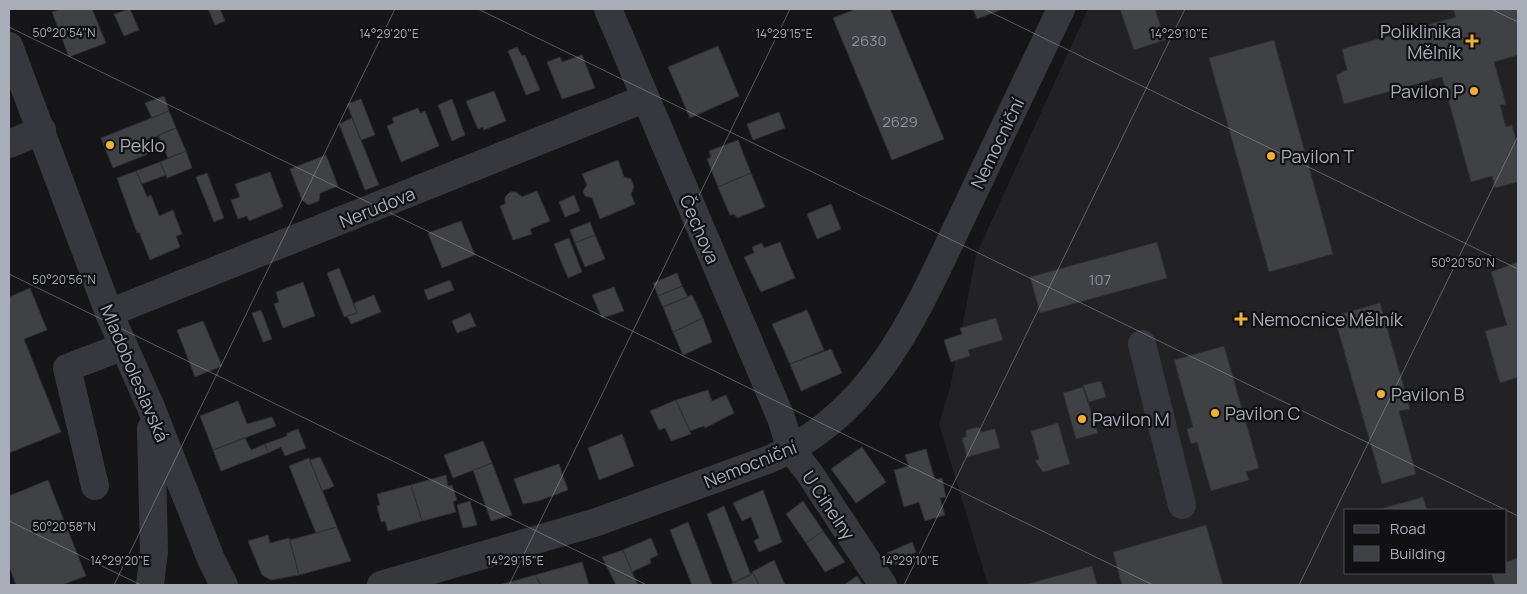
<svg xmlns="http://www.w3.org/2000/svg" width="1527" height="594" font-family="Manrope,sans-serif">
	<rect width="100%" height="100%" fill="#161618"/>
	<path fill="#222225" fill-rule="evenodd" d="M1088,9H1518V585H988L939,424L951,384L976,255ZM1346,510H1506V573H1346Z"/>
	<path fill="#404145" stroke="#303034" d="M61,9H92L106,43L69,57L52,12Z
		M130,9L139,30L124,36L114,14Z
		M208,9H220L225,21L215,25Z
		M856,9H890L944,139L892,160L833,18Z
		M973,9H1003L977,19Z
		M1120,9H1155L1165,40L1134,50Z
		M1453,9H1518V55L1494,62L1506,104L1500,105L1506,127L1512,125L1518,148V182L1495,188L1492,176L1471,182L1442,77L1344,104L1336,75L1347,70L1342,49L1456,17Z
		M1274,40L1333,254L1269,272L1209,58Z
		M718,46L739,96L690,118L668,67Z
		M517,47L522,56L525,55L540,90L526,95L508,51Z
		M582,55L595,88L562,99L547,62L560,57L562,62Z
		M494,91L506,121L484,130L483,127L478,129L466,101Z
		M164,96L169,111L152,118L145,103Z
		M361,99L375,135L361,140L347,104Z
		M452,99L465,135L452,141L438,105Z
		M418,108L420,113L425,111L439,146L401,162L387,126L394,123L392,118Z
		M169,111L176,128L143,142L148,154L113,168L101,138Z
		M779,112L785,128L753,140L747,124Z
		M352,118L379,185L365,190L339,124Z
		M176,128L186,151L168,158L158,135Z
		M738,140L751,173L718,187L707,159L711,157L709,151Z
		M186,151L192,168L167,178L160,162Z
		M326,155L338,186L320,193L319,201L308,205L302,200L290,169Z
		M618,160L624,177L631,179L634,187L631,194L635,204L600,219L592,198L585,196L583,191L587,185L582,174Z
		M160,162L166,175L142,184L136,171Z
		M136,171L147,197L151,195L159,216L173,210L182,234L176,236L180,247L150,260L139,232L137,233L117,178Z
		M270,172L283,207L249,221L247,216L238,219L231,200L240,197L235,184Z
		M207,173L224,218L214,222L196,177Z
		M751,173L765,207L737,218L734,214L730,215L718,187Z
		M537,191L550,221L530,229L532,234L513,240L500,206L505,204V197L510,192H516L522,197Z
		M574,195L580,211L565,217L559,202Z
		M831,204L841,229L817,239L807,214Z
		M461,221L475,255L442,268L428,233Z
		M590,222L595,235L575,243L570,230Z
		M595,235L605,259L585,267L575,243Z
		M569,238L582,272L568,278L554,244Z
		M780,242L795,278L761,292L744,257L754,253L752,247L762,243L764,248Z
		M1157,242L1167,278L1040,313L1030,277Z
		M1518,262V377L1500,383L1485,331L1507,325L1491,272Z
		M339,268L357,313L344,317L327,273Z
		M677,273L682,286L658,296L653,283Z
		M450,280L454,290L428,300L424,290Z
		M303,282L315,316L283,328L274,304L279,302L276,292Z
		M682,286L688,297L663,307L658,296Z
		M614,287L624,311L602,318L592,295Z
		M30,288L47,330L24,339L61,432L9,453V297Z
		M374,295L381,312L351,324L347,316L357,313L354,303Z
		M692,295L703,318L673,332L663,307Z
		M1380,303L1410,409L1399,411L1416,474L1382,484L1334,316Z
		M261,310L272,339L263,342L252,313Z
		M807,310L824,350L790,364L772,324Z
		M470,313L476,326L457,333L452,321Z
		M703,318L712,342L683,355L673,332Z
		M996,318L1003,340L968,350L970,356L951,362L944,340L962,334L960,328Z
		M203,321L222,366L195,377L177,330Z
		M1224,346L1259,468L1246,472L1249,480L1211,491L1197,442L1191,444L1187,429L1193,427L1174,360Z
		M831,349L842,373L801,391L790,364Z
		M1101,381L1106,397L1089,402L1083,385Z
		M1083,387L1098,433L1076,439L1063,393Z
		M708,390L712,401L726,395L734,413L705,428L704,426L690,431L676,400Z
		M676,400L691,434L671,441L665,428L659,430L650,411Z
		M238,401L247,424L272,417L276,426L213,450L200,416Z
		M1058,423L1070,464L1043,472L1035,461L1039,459L1031,431Z
		M979,427L981,432L995,429L1000,448L967,457L962,438L966,437V430Z
		M298,429L306,448L285,456L281,447L268,453L265,444L287,436V433Z
		M622,434L634,466L599,480L588,448Z
		M245,438L251,450L265,444L268,453L221,471L213,450Z
		M483,441L492,463L453,478L444,455Z
		M862,447L886,482L856,503L831,469Z
		M926,449L935,480L942,478L946,497L940,498L945,515L925,521L919,502L904,507L894,470L909,466L905,455Z
		M320,457L334,486L322,491L310,460Z
		M309,458L337,527L316,533L289,466Z
		M492,463L512,515L491,521L473,470Z
		M559,464L568,490L538,501L523,504L514,479Z
		M446,475L448,486L452,485L457,500L453,502L456,512L422,521L411,485Z
		M48,480L86,576L62,585H16L9,566V496Z
		M411,485L422,521L388,531L385,521L381,522L377,506L380,505L377,494Z
		M763,490L782,542L759,552L754,541L759,538L751,517L742,521L733,503Z
		M1423,497L1427,510H1377Z
		M470,501L477,525L463,528L457,505Z
		M803,501L823,531L806,543L786,514Z
		M724,506L751,575L733,583L707,514Z
		M688,522L712,585H692L670,530Z
		M1206,525L1223,585H1122L1113,552Z
		M337,527L351,561L299,575L290,540Z
		M823,531L845,562L825,572L806,543Z
		M268,535L270,543L289,538L299,575L271,580L262,575L248,541Z
		M651,538L658,555L650,559L651,563L632,572L623,550Z
		M912,542L916,552L895,565L887,553Z
		M623,550L632,572L638,585H616L602,557Z
		M1518,558V585H1495L1491,573H1506V562Z
		M774,560L785,585H759L752,572Z
		M582,562L589,585H541L535,575Z
		M1092,566L1097,585H1024Z
		M753,573L759,585H730L733,583Z
		M535,575L541,585H499Z
		M857,576L863,585H844Z"/>
	<g fill="none" stroke-linecap="round" stroke-linejoin="round">
		<path stroke="#37383d" stroke-width="28" d="M608,9L781,418L791,450L808,471L883,585
			M9,46L109,313L150,405L211,559L224,585
			M9,144L42,130
			M109,313L644,99
			M1142,344L1182,505
			M95,486L67,368L124,346
			M150,585L154,551L151,429
			M381,585L597,522L770,459C880,412 921,301 970,200C1000,136 1031,72 1061,9"/>
	</g>
	<path fill="none" stroke="#a8adb8" stroke-width="1" stroke-opacity="0.45" d="M478,9L1518,516M984,9L1518,269M1491,9L1518,22M9,27L1153,585M9,274L647,585M9,521L141,585M114,585L395,9M509,585L790,9M904,585L1185,9M1299,585L1518,136"/>
	<g fill="#f2b134" stroke="#111113" stroke-width="2">
		<path d="M1469.5 33.5h5v5h5v5h-5v5h-5v-5h-5v-5h5z"/>
		<circle cx="1474" cy="91" r="5"/>
		<circle cx="110" cy="145" r="5"/>
		<circle cx="1271" cy="156" r="5"/>
		<path d="M1238.5 311.5h5v5h5v5h-5v5h-5v-5h-5v-5h5z"/>
		<circle cx="1381" cy="394" r="5"/>
		<circle cx="1215" cy="413" r="5"/>
		<circle cx="1082" cy="419" r="5"/>
	</g>
	<g text-anchor="middle" dominant-baseline="central" stroke-width="4.5" stroke-linejoin="round" paint-order="stroke">
		<g font-size="15" fill="#8e929b">
			<text x="869" y="40">2630</text>
			<text x="900" y="121">2629</text>
			<text x="1100" y="279">107</text>
		</g>
		<g font-size="18" fill="#a8adb8" stroke="#111113" text-anchor="start">
			<text x="1461" y="31" text-anchor="end">Poliklinika<tspan x="1461" dy="21">Mělník</tspan></text>
			<text x="1464" y="91" text-anchor="end">Pavilon P</text>
			<text x="120" y="145">Peklo</text>
			<text x="1281" y="156">Pavilon T</text>
			<text x="1252" y="319">Nemocnice Mělník</text>
			<text x="1391" y="394">Pavilon B</text>
			<text x="1225" y="413">Pavilon C</text>
			<text x="1092" y="419">Pavilon M</text>
		</g>
		<g font-size="18" fill="#a8adb8" stroke="#111113">
			<text transform="translate(997 143) rotate(-64)">Nemocniční</text>
			<text transform="translate(377 207) rotate(-22)">Nerudova</text>
			<text transform="translate(700 229) rotate(67)">Čechova</text>
			<text transform="translate(135 373) rotate(67)">Mladoboleslavská</text>
			<text transform="translate(750 464) rotate(-22)">Nemocniční</text>
			<text transform="translate(829 505) rotate(56)">U Cihelny</text>
		</g>
	</g>
	<g font-size="12" text-anchor="middle" fill="#a8adb8" stroke="#111113" stroke-width="4.5" stroke-linejoin="round" paint-order="stroke">
		<text x="64" y="37">50°20'54"N</text>
		<text x="389" y="38">14°29'20"E</text>
		<text x="784" y="38">14°29'15"E</text>
		<text x="1179" y="38">14°29'10"E</text>
		<text x="1463" y="267">50°20'50"N</text>
		<text x="64" y="284">50°20'56"N</text>
		<text x="64" y="531">50°20'58"N</text>
		<text x="120" y="565">14°29'20"E</text>
		<text x="515" y="565">14°29'15"E</text>
		<text x="910" y="565">14°29'10"E</text>
	</g>
	<rect width="1527" height="594" fill="none" stroke="#a8adb8" stroke-width="20"/>
	<rect x="1344" y="509" width="162" height="65" fill="#111113" stroke="#4d4f55"/>
	<rect x="1354" y="525" width="25" height="8" fill="#37383d" stroke="#4d4f55"/>
	<text x="1390" y="534" font-size="15" fill="#a8adb8">Road</text>
	<rect x="1354" y="546" width="25" height="15" fill="#404145" stroke="#4d4f55"/>
	<text x="1390" y="559" font-size="15" fill="#a8adb8">Building</text>
</svg>
